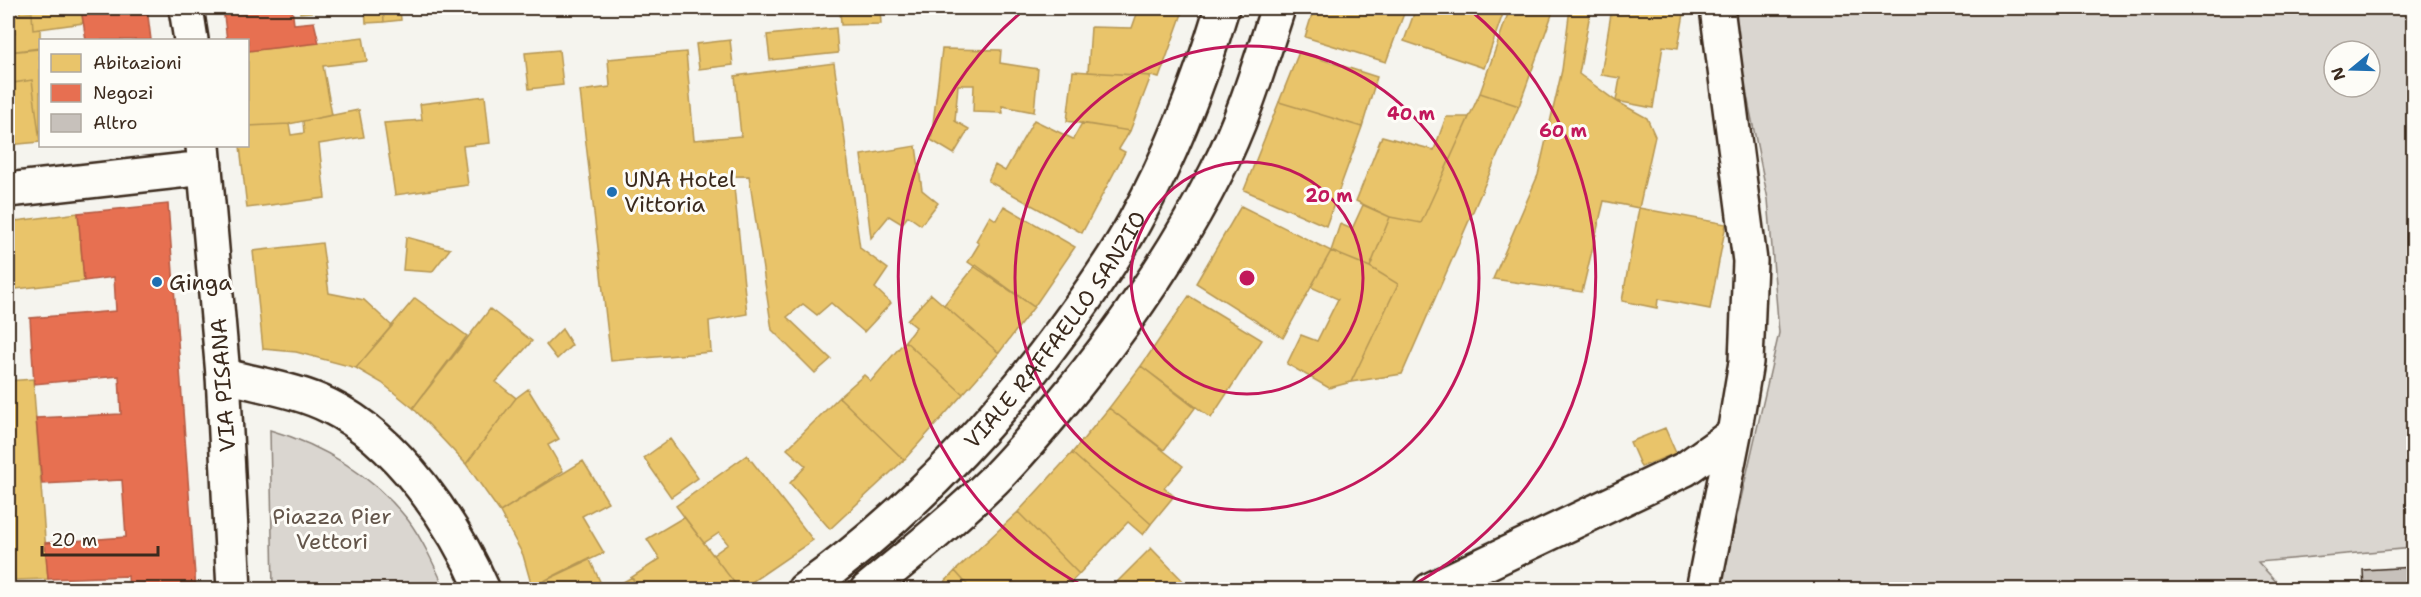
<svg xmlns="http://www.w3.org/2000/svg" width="2421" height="597" font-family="'Shantell Sans',sans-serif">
	<rect width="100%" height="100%" fill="#f5f4ee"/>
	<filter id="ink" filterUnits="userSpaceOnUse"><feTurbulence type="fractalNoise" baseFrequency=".0167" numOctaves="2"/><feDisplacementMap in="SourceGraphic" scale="12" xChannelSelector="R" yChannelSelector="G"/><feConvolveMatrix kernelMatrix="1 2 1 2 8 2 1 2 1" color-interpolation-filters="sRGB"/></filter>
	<g filter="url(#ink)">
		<path fill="#dad6d0" stroke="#8a8077" stroke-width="1.5" fill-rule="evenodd" d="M1729,8H2413V548L2258,562L2283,589L1720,590L1779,333L1768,199ZM2334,51H2370V87H2334Z
			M270,430C323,445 373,476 408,520C423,540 435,567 445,589H273Z"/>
		<path fill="#e9c46a" stroke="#b59653" stroke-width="1.5" d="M19,8H81L83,23L33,30L32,13L20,14Z
			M300,8H356L300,13Z
			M365,8H383L384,22L366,23Z
			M383,8H400L401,20L384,22Z
			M840,8H880L881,24L841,25Z
			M1139,8H1184L1159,78L1151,76L1088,72L1091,27L1132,28Z
			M1314,8H1406L1386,62L1305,37Z
			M1416,8H1505L1484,68L1404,41Z
			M1510,8L1554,9L1519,106L1480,93Z
			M1570,8H1591L1579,74L1616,101L1647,118L1655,136L1639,208L1604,201L1582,292L1493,279L1538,175L1562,70Z
			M1612,8H1685L1678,48L1663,46L1653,108L1616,101L1620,78L1601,75Z
			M32,13L33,30L40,29V48L8,52V35L15,33L12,15Z
			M836,28L838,53L770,60L767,35Z
			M363,37L367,61L323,66L332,115L289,124L248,126V51Z
			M730,40L733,65L699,69L696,44Z
			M39,49L40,65V142L32,80L12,83L9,52Z
			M942,49L1001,50L1000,63L1038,69L1034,112L1002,106L1003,113L973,112L974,85H958L955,121L969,129L954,154L931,140Z
			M559,50L563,85L529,89L525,53Z
			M686,52L694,140L741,136L735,76L834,63L860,248L888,269L875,288L891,303L864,332L831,303L817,315L803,304L787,317L831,359L815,373L772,330L749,176L698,177L700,190L734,187L747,314L709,321L711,352L611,361L580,91L610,87L608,59Z
			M1299,52L1377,77L1362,127L1279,102Z
			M1073,71L1151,76L1130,131L1067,121Z
			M32,80L40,142L8,145V84Z
			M1480,93L1519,106L1402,374L1351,382L1398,284L1370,267L1390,217L1421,223Z
			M485,96L490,143L463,146L468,185L395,195L384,123L422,120L420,104Z
			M1279,102L1362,127L1326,226L1244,190Z
			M359,110L364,137L319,144L325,198L247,208L240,146H248V126L289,124L291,135L304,133L303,121Z
			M1446,117H1469L1421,223L1390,217L1356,201L1382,136L1434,150Z
			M1034,120L1073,139L1082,123L1130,131L1119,149L1125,152L1082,233L988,181L995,165L1005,171Z
			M916,146L922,190L938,203L921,225L908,216L902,224L889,216L871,238L861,155Z
			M1363,205L1390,217L1370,267L1331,251L1340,224L1352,229Z
			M1004,206L1075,247L1034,307L968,262L979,244L976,241L990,216L996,220Z
			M1241,206L1331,251L1283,338L1196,283Z
			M1639,208L1726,224L1710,309L1658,299L1657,308L1622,301Z
			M78,213L84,281L8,290V222Z
			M406,237L450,249L432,272L403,270Z
			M322,243L329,293L364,300L392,326L356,368L296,352L263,349L253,251Z
			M1331,251L1370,267L1398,284L1351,382L1329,388L1287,364L1301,335L1317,341L1338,299L1311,287Z
			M976,265L1034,307L999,353L944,305Z
			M931,294L999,353L963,394L905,341L916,327L907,320Z
			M1189,296L1262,340L1211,418L1141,366Z
			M415,298L467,336L413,408L382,383L356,368Z
			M490,309L532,341L496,382L516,398L466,464L413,408Z
			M562,329L572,345L557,359L546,345Z
			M905,341L963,394L904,460L839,397L864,375L871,381Z
			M1141,366L1195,408L1164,450L1109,408Z
			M33,379L48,579L15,580L8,514V381Z
			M528,389L559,439L548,445L563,471L500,512L466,464L516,398Z
			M839,397L904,460L830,529L790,483L806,466L787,449Z
			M1109,408L1183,466L1164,488L1174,496L1151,524L1072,453Z
			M1665,428L1676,453L1641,467L1630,442Z
			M670,439L698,478L671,497L644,458Z
			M1072,453L1151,524L1143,535L1128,522L1079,574L1018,512Z
			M747,455L813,540L740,590L713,555L728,544L719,533L704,543L676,506Z
			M583,461L608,502L582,516L604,553L532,587L523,555L500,512Z
			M1018,512L1079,574L1063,590H972L955,571Z
			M684,517L713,555L740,590H638L632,577L660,559L647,539Z
			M1151,548L1187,585L1182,590H1109Z
			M589,558L604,590H532V587Z
			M955,571L972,590H937Z
			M632,577L638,590H609Z"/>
		<path fill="#e76f51" stroke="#b35a42" stroke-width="1.5" d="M81,8H147L151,40H86Z
			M223,8H292L294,24L314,22L319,43L248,51V40H227Z
			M168,204L196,590H129L128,576L48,579L45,543L126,537L122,480L42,484L36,418L121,414L119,376L34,384L30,318L116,311L114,277L84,281L78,213Z"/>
		<path fill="#c7c1bb" stroke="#3b2a1e" stroke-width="1.5" d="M2414,567V590H2364L2363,570Z"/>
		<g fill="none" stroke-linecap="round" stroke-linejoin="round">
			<defs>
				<path id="minor" d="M186,8L191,40
					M203,146L223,375
					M8,190L205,168
					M1430,590L1685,469L1734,434L1746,362L1750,261L1717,8
					M1703,590L1734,434"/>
				<g id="primary">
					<path d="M234,590L223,375C258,385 297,390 329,406C398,440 453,522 483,590"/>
					<path id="s1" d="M804,590C906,517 991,428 1065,327C1090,293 1115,258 1135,221C1172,154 1200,81 1222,8"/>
					<path d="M867,590C911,554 954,519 994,480C1016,458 1037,433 1057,409C1118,336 1173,258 1216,173C1243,121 1260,63 1278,8"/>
				</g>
			</defs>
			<use href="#minor" stroke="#3b2a1e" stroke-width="38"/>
			<use href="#primary" stroke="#3b2a1e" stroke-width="38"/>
			<use href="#minor" stroke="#fdfcf7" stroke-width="33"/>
			<use href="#primary" stroke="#fdfcf7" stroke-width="33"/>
		</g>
	</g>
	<g fill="none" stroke="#c2185b" stroke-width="3">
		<circle cx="1247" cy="278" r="116"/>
		<circle cx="1247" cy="278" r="232"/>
		<path d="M1089 589A349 349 0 0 1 1025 9M1469 9A349 349 0 0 1 1405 589"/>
	</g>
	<g fill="#1f6fb2" stroke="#fdfcf7" stroke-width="2">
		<circle cx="612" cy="192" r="6"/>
		<circle cx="157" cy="282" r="6"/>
	</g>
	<g text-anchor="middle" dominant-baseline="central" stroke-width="6" stroke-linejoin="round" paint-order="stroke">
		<g font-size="22" fill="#3b2a1e" stroke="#fdfcf7" text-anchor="start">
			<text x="624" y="179">UNA Hotel<tspan x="624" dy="25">Vittoria</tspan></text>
			<text x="169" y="282">Ginga</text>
		</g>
		<g font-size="22" fill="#3b2a1e" stroke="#fdfcf7">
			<text stroke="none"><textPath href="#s1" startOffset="364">VIALE RAFFAELLO SANZIO</textPath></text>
			<text transform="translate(223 385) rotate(-94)">VIA PISANA</text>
		</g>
		<g font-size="22" fill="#63554a" stroke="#fdfcf7">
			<text x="332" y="516">Piazza Pier<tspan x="332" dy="25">Vettori</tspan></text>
		</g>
	</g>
	<circle cx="1247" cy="278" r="9" fill="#c2185b" stroke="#fdfcf7" stroke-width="3"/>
	<g font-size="18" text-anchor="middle" font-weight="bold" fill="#c2185b" stroke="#fdfcf7" stroke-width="6" stroke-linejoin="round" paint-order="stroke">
		<text x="1411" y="120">40 m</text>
		<text x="1563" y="137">60 m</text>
		<text x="1329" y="202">20 m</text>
	</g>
	<rect width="2421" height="597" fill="none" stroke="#fdfcf7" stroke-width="30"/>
	<rect x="15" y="15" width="2391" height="567" fill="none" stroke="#3b2a1e" stroke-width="2" filter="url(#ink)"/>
	<rect x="39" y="39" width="210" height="108" fill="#fdfcf7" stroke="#afa8a0" stroke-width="1.5"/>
	<rect x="51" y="54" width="30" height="18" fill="#e9c46a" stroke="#afa8a0" stroke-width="1.5"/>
	<text x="93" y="69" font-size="18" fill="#3b2a1e">Abitazioni</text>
	<rect x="51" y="84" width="30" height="18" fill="#e76f51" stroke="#afa8a0" stroke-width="1.5"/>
	<text x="93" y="99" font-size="18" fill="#3b2a1e">Negozi</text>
	<rect x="51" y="114" width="30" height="18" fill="#c7c1bb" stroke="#afa8a0" stroke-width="1.5"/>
	<text x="93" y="129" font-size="18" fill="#3b2a1e">Altro</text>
	<g transform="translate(2352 69) rotate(251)"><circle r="28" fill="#fdfcf7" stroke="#afa8a0" stroke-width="1.5"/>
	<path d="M0-4.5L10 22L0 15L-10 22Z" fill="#1f6fb2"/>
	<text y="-9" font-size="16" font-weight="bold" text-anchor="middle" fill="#3b2a1e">N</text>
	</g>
	<path d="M42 546v9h116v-9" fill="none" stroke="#3b2a1e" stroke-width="3"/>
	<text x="51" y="546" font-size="18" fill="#3b2a1e" stroke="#fdfcf7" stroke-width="4.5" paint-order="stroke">20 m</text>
</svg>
